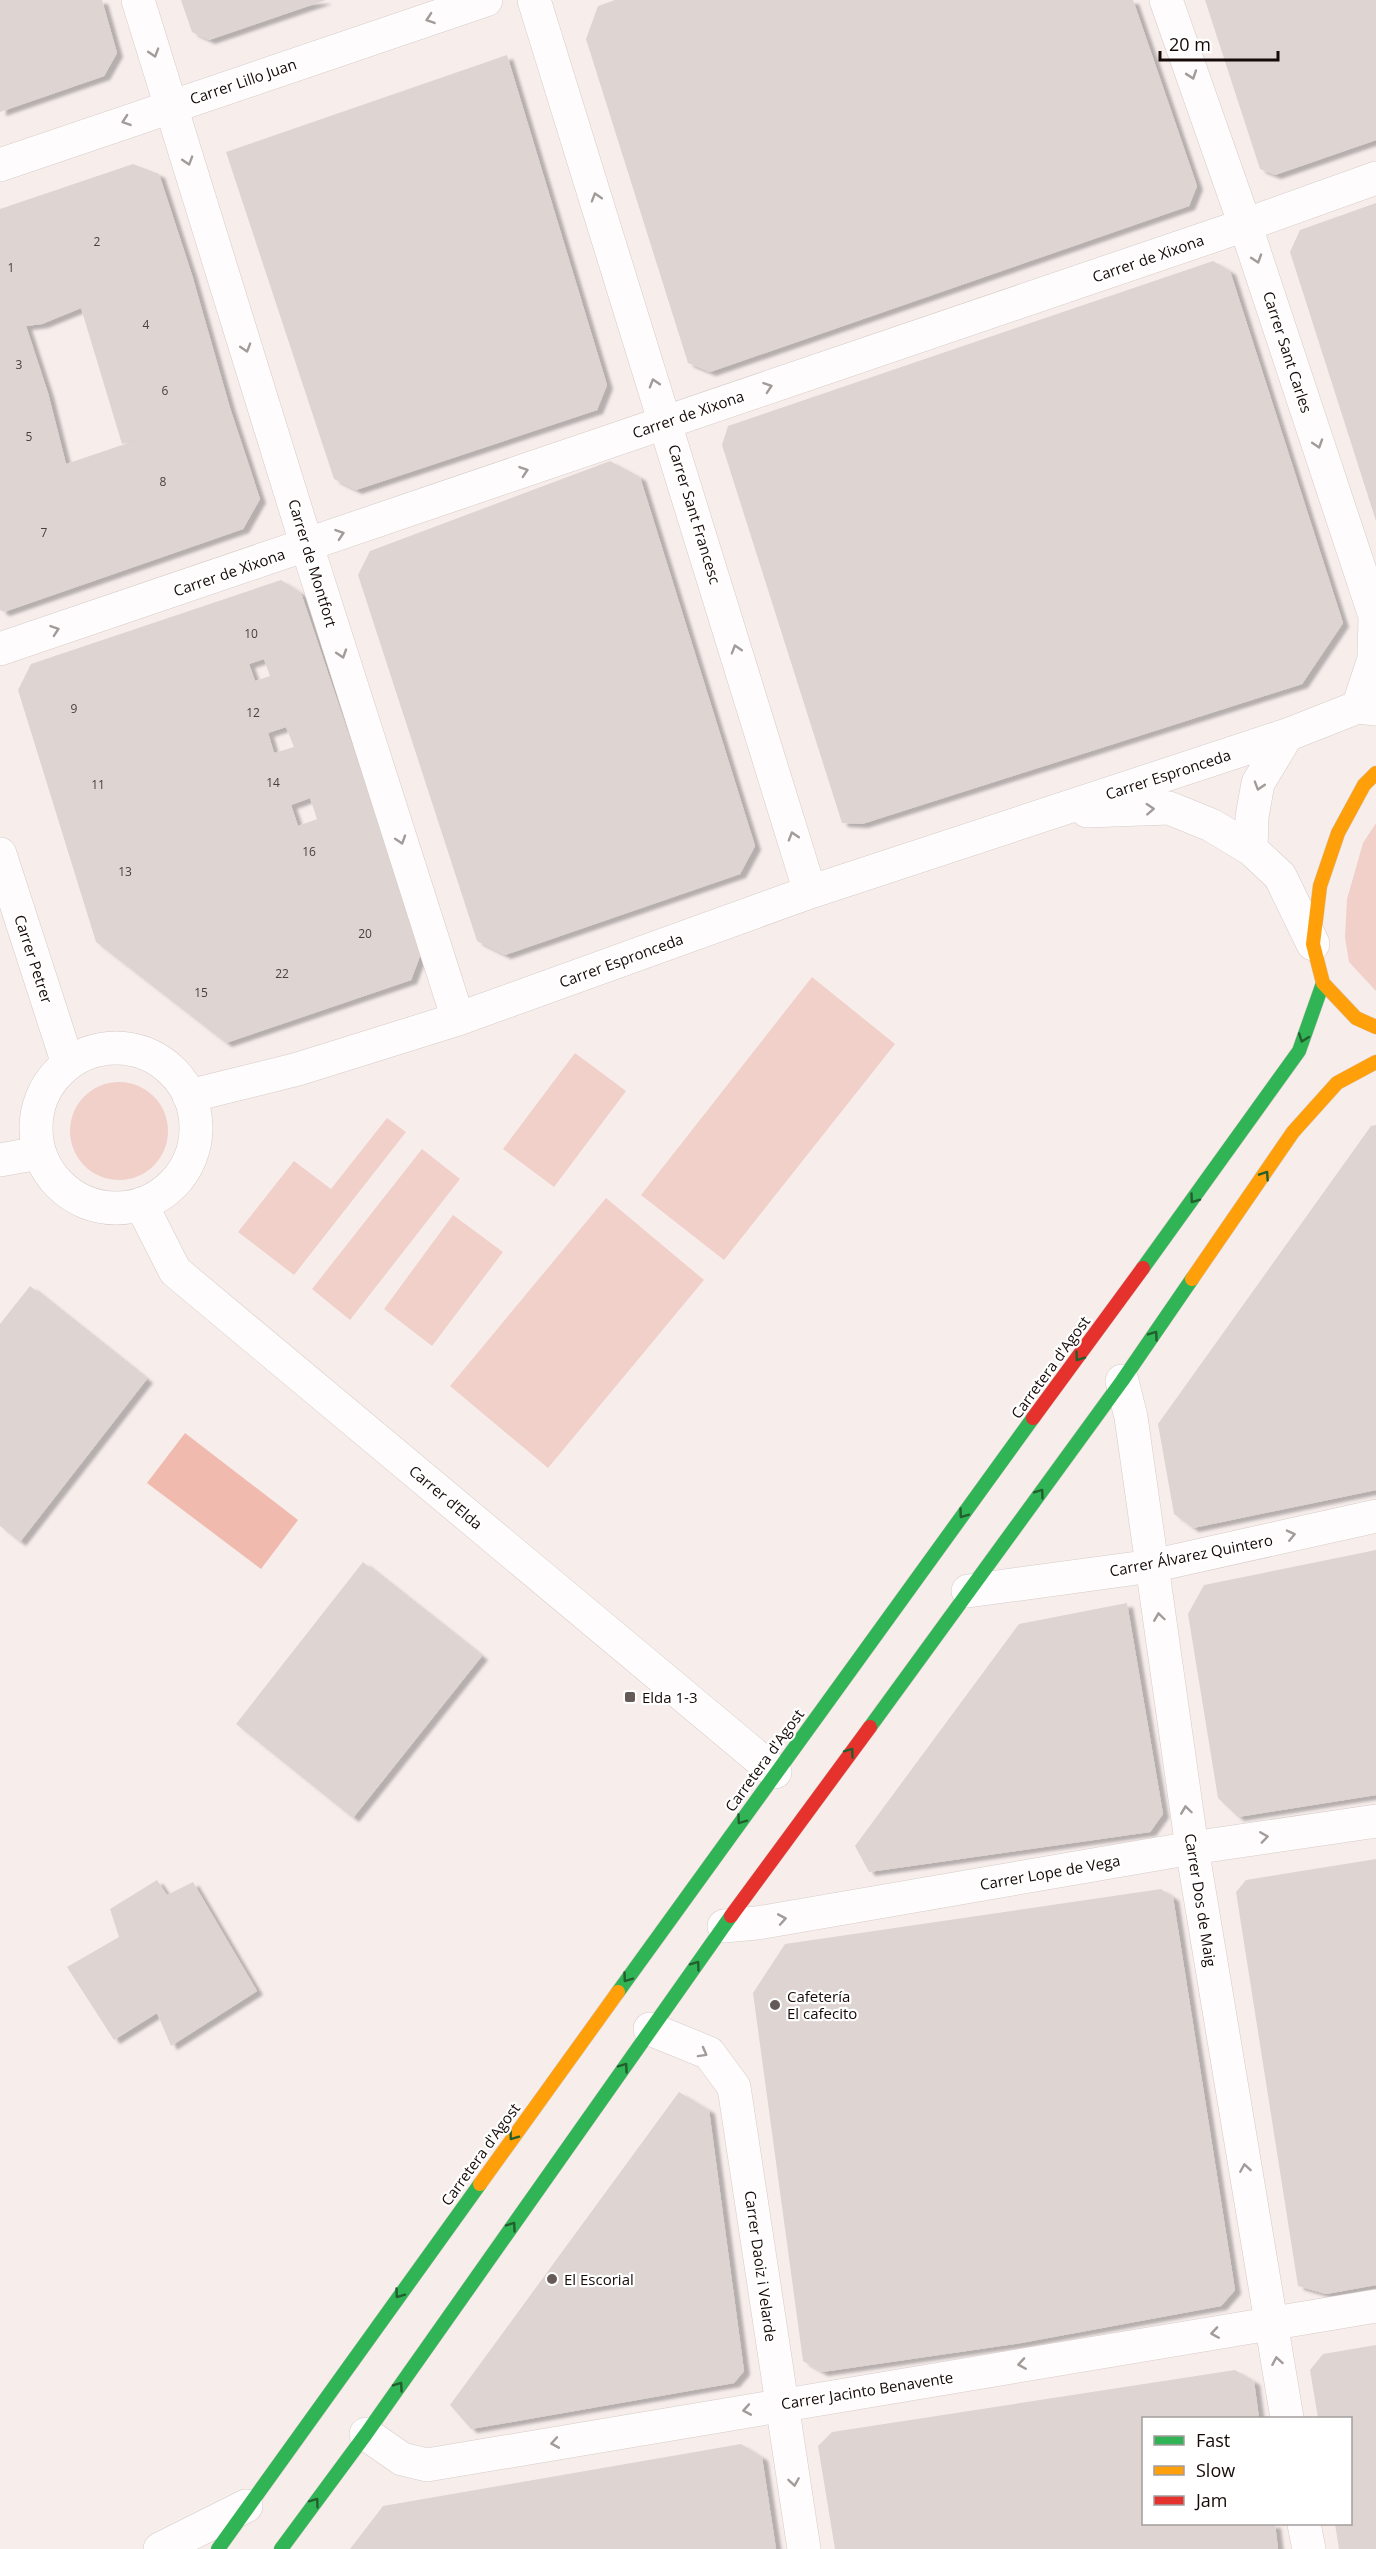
<svg xmlns="http://www.w3.org/2000/svg" width="1376" height="2549" font-family="'Open Sans',sans-serif">
	<defs>
		<filter id="shadow"><feDropShadow dx="6" dy="4" stdDeviation="1.5" flood-color="#0004"/></filter>
	</defs>
	<rect width="100%" height="100%" fill="#f7eeec"/>
	<path fill="#f0d0c9" d="M1376,823V991L1349,962L1345,938L1347,899L1363,843Z
		M812,977L895,1044L724,1260L641,1195Z
		M575,1053L626,1091L554,1187L503,1149Z
		M70 1131a49 49 0 1 1 98 0a49 49 0 1 1-98 0Z
		M387,1118L406,1132L294,1275L238,1232L294,1161L331,1189Z
		M422,1149L460,1179L350,1320L312,1289Z
		M606,1198L704,1280L548,1468L450,1386Z
		M453,1215L503,1252L432,1346L384,1309Z"/>
	<path fill="#f1baae" d="M185,1433L298,1520L261,1569L147,1483Z"/>
	<path fill="#ded4d1" fill-rule="evenodd" filter="url(#shadow)" d="M0,0H102L117,53L104,76L0,112Z
		M181,0H326L209,40L192,32Z
		M615,0H1133L1197,186L1189,206L710,372L688,363L586,39L598,6Z
		M1205,0H1376V140L1275,175L1260,169Z
		M507,55L607,385L597,410L356,490L334,479L226,152Z
		M133,164L159,174L192,275L230,408L260,499L243,529L4,612L0,610V209ZM81,308L122,444L134,441L66,464L48,393L26,326L42,324Z
		M1376,203V521L1290,252L1300,230Z
		M1213,261L1230,271L1343,623L1302,684L862,824L842,823L722,445L728,426Z
		M610,461L640,477L755,846L740,874L505,955L477,941L358,575L370,551Z
		M281,580L301,593L422,951L411,980L226,1043L96,942L18,690L31,664ZM264,659L270,676L255,681L249,664ZM286,727L294,747L274,753L268,733ZM310,798L317,819L298,826L291,805Z
		M1376,1125V1490L1193,1528L1174,1514L1158,1424L1371,1126Z
		M30,1286L147,1379L20,1542L0,1526V1324Z
		M1376,1550V1795L1238,1817L1218,1798L1188,1614L1204,1585Z
		M363,1562L482,1656L353,1818L236,1724Z
		M1127,1603L1163,1814L1150,1832L869,1872L855,1846L1019,1624Z
		M1376,1859V2285L1326,2294L1298,2286L1236,1892L1246,1880Z
		M157,1880L167,1895L193,1882L257,1991L171,2046L157,2013L114,2040L67,1967L119,1937L110,1909Z
		M1161,1889L1173,1897L1235,2290L1221,2306L1021,2343L822,2372L803,2361L753,1993L785,1944Z
		M679,2092L709,2110L744,2371L734,2383L471,2429L450,2405Z
		M1376,2345V2549H1339L1335,2524H1350V2418H1318L1310,2370L1323,2354Z
		M1235,2370L1254,2381L1259,2418H1143V2523L1275,2524L1278,2549H835L818,2446L832,2432Z
		M741,2444L762,2457L776,2549H350L383,2506Z"/>
	<g fill="none" stroke-linecap="round" stroke-linejoin="round">
		<defs>
			<path id="street" d="M138,0L307,546L458,1019
				M534,0L810,892
				M1166,0L1251,242L1375,616L1374,659L1358,707
				M0,165L486,0
				M0,649L1245,225L1376,178
				M1287,735L1258,783L1252,817L1251,849L1280,876L1313,944
				M1087,811L1169,808L1211,825L1251,849
				M0,854L68,1064
				M36 1128a80 80 0 1 1 160 0a80 80 0 1 1-160 0Z
				M189,1096L298,1069L458,1019L810,892L1287,735L1358,707L1376,709
				M0,1160L39,1153
				M141,1204L175,1271L775,1772
				M1122,1381L1131,1417L1192,1848L1287,2418
				M968,1591L1152,1566L1376,1516
				M724,1926L757,1923L1192,1848L1376,1821
				M650,2029L709,2053L734,2087L804,2549
				M366,2434L402,2459L427,2465L1376,2306
				M1304,2524L1309,2549
				M160,2549L246,2506"/>
			<path id="fast" d="M1143,1268L1299,1051L1323,983
				M870,1727L1122,1381L1192,1279
				M618,1992L1033,1418
				M218,2549L480,2184
				M281,2549L366,2434L731,1916"/>
			<path id="slow" d="M1376,773L1364,785L1338,833L1320,886L1313,944L1323,983L1356,1018L1376,1027
				M1192,1279L1293,1132L1337,1083L1376,1062
				M480,2184L618,1992"/>
			<path id="jam" d="M1033,1418L1143,1268
				M731,1916L870,1727"/>
		</defs>
		<use href="#street" stroke="#d5cbc8" stroke-width="34"/>
		<use href="#fast" stroke="#d5cbc8" stroke-width="15"/>
		<use href="#slow" stroke="#d5cbc8" stroke-width="15"/>
		<use href="#jam" stroke="#d5cbc8" stroke-width="15"/>
		<use href="#street" stroke="#fefcfc" stroke-width="33"/>
		<use href="#fast" stroke="#30b455" stroke-width="14"/>
		<use href="#slow" stroke="#ff9f0a" stroke-width="14"/>
		<use href="#jam" stroke="#e5322d" stroke-width="14"/>
	</g>
	<defs><path id="oneway-chevron" d="M-2-3.5L2.5 0L-2 3.5" fill="none" stroke-width="1.6" stroke-linecap="round" stroke-linejoin="round" transform="scale(1.5)"/></defs>
	<g stroke="#a19b9a">
		<use href="#oneway-chevron" transform="translate(430 19) rotate(161)"/>
		<use href="#oneway-chevron" transform="translate(154 53) rotate(73)"/>
		<use href="#oneway-chevron" transform="translate(1192 75) rotate(71)"/>
		<use href="#oneway-chevron" transform="translate(126 121) rotate(161)"/>
		<use href="#oneway-chevron" transform="translate(188 161) rotate(73)"/>
		<use href="#oneway-chevron" transform="translate(596 197) rotate(-107)"/>
		<use href="#oneway-chevron" transform="translate(1257 259) rotate(72)"/>
		<use href="#oneway-chevron" transform="translate(246 348) rotate(73)"/>
		<use href="#oneway-chevron" transform="translate(654 383) rotate(-107)"/>
		<use href="#oneway-chevron" transform="translate(768 387) rotate(-19)"/>
		<use href="#oneway-chevron" transform="translate(1318 444) rotate(72)"/>
		<use href="#oneway-chevron" transform="translate(524 471) rotate(-19)"/>
		<use href="#oneway-chevron" transform="translate(340 534) rotate(-19)"/>
		<use href="#oneway-chevron" transform="translate(55 630) rotate(-19)"/>
		<use href="#oneway-chevron" transform="translate(736 649) rotate(-107)"/>
		<use href="#oneway-chevron" transform="translate(342 654) rotate(72)"/>
		<use href="#oneway-chevron" transform="translate(1259 786) rotate(107)"/>
		<use href="#oneway-chevron" transform="translate(1150 809) rotate(-3)"/>
		<use href="#oneway-chevron" transform="translate(793 836) rotate(-107)"/>
		<use href="#oneway-chevron" transform="translate(401 840) rotate(72)"/>
		<use href="#oneway-chevron" transform="translate(1291 1535) rotate(-13)"/>
		<use href="#oneway-chevron" transform="translate(1159 1617) rotate(-98)"/>
		<use href="#oneway-chevron" transform="translate(1186 1810) rotate(-98)"/>
		<use href="#oneway-chevron" transform="translate(1264 1837) rotate(-8)"/>
		<use href="#oneway-chevron" transform="translate(782 1919) rotate(-10)"/>
		<use href="#oneway-chevron" transform="translate(703 2053) rotate(29)"/>
		<use href="#oneway-chevron" transform="translate(1245 2168) rotate(-99)"/>
		<use href="#oneway-chevron" transform="translate(1215 2333) rotate(171)"/>
		<use href="#oneway-chevron" transform="translate(1277 2361) rotate(-100)"/>
		<use href="#oneway-chevron" transform="translate(1022 2364) rotate(171)"/>
		<use href="#oneway-chevron" transform="translate(747 2410) rotate(170)"/>
		<use href="#oneway-chevron" transform="translate(555 2443) rotate(170)"/>
		<use href="#oneway-chevron" transform="translate(794 2482) rotate(81)"/>
	</g>
	<g stroke="#235f2e">
		<use href="#oneway-chevron" transform="translate(1303 1038) rotate(110)"/>
		<use href="#oneway-chevron" transform="translate(1265 1175) rotate(-56)"/>
		<use href="#oneway-chevron" transform="translate(1194 1199) rotate(126)"/>
		<use href="#oneway-chevron" transform="translate(1154 1335) rotate(-55)"/>
		<use href="#oneway-chevron" transform="translate(1079 1357) rotate(126)"/>
		<use href="#oneway-chevron" transform="translate(1040 1493) rotate(-54)"/>
		<use href="#oneway-chevron" transform="translate(963 1514) rotate(126)"/>
		<use href="#oneway-chevron" transform="translate(850 1752) rotate(-54)"/>
		<use href="#oneway-chevron" transform="translate(741 1820) rotate(126)"/>
		<use href="#oneway-chevron" transform="translate(696 1965) rotate(-54)"/>
		<use href="#oneway-chevron" transform="translate(627 1978) rotate(126)"/>
		<use href="#oneway-chevron" transform="translate(624 2067) rotate(-55)"/>
		<use href="#oneway-chevron" transform="translate(513 2136) rotate(126)"/>
		<use href="#oneway-chevron" transform="translate(512 2226) rotate(-55)"/>
		<use href="#oneway-chevron" transform="translate(399 2294) rotate(126)"/>
		<use href="#oneway-chevron" transform="translate(399 2386) rotate(-55)"/>
		<use href="#oneway-chevron" transform="translate(315 2502) rotate(-54)"/>
	</g>
	<g fill="#655a58" stroke="#fff" stroke-width="2">
		<rect x="624" y="1691" width="12" height="12" rx="3"/>
		<circle cx="775" cy="2005" r="6"/>
		<circle cx="552" cy="2279" r="6"/>
	</g>
	<g text-anchor="middle" dominant-baseline="central" stroke-width="4.5" stroke-linejoin="round" paint-order="stroke">
		<g font-size="12" fill="#4b403e">
			<text x="97" y="241">2</text>
			<text x="11" y="267">1</text>
			<text x="146" y="324">4</text>
			<text x="19" y="364">3</text>
			<text x="165" y="390">6</text>
			<text x="29" y="436">5</text>
			<text x="163" y="481">8</text>
			<text x="44" y="532">7</text>
			<text x="251" y="633">10</text>
			<text x="74" y="708">9</text>
			<text x="253" y="712">12</text>
			<text x="273" y="782">14</text>
			<text x="98" y="784">11</text>
			<text x="309" y="851">16</text>
			<text x="125" y="871">13</text>
			<text x="365" y="933">20</text>
			<text x="282" y="973">22</text>
			<text x="201" y="992">15</text>
		</g>
		<g font-size="15" fill="#160a08" stroke="#fff">
			<text transform="translate(243 81) rotate(-19)">Carrer Lillo Juan</text>
			<text transform="translate(1148 258) rotate(-19)">Carrer de Xixona</text>
			<text transform="translate(1288 352) rotate(72)">Carrer Sant Carles</text>
			<text transform="translate(688 414) rotate(-19)">Carrer de Xixona</text>
			<text transform="translate(695 514) rotate(73)">Carrer Sant Francesc</text>
			<text transform="translate(313 563) rotate(73)">Carrer de Montfort</text>
			<text transform="translate(229 572) rotate(-19)">Carrer de Xixona</text>
			<text transform="translate(1168 774) rotate(-18)">Carrer Espronceda</text>
			<text transform="translate(34 959) rotate(72)">Carrer Petrer</text>
			<text transform="translate(621 960) rotate(-20)">Carrer Espronceda</text>
			<text transform="translate(1050 1367) rotate(-54)">Carretera d'Agost</text>
			<text transform="translate(446 1497) rotate(40)">Carrer d’Elda</text>
			<text transform="translate(1191 1555) rotate(-11)">Carrer Álvarez Quintero</text>
			<text transform="translate(764 1760) rotate(-54)">Carretera d'Agost</text>
			<text transform="translate(1050 1872) rotate(-10)">Carrer Lope de Vega</text>
			<text transform="translate(1201 1900) rotate(81)">Carrer Dos de Maig</text>
			<text transform="translate(480 2154) rotate(-54)">Carretera d'Agost</text>
			<text transform="translate(761 2266) rotate(82)">Carrer Daoiz i Velarde</text>
			<text transform="translate(867 2390) rotate(-9)">Carrer Jacinto Benavente</text>
		</g>
		<g font-size="15" fill="#160a08" stroke="#fff" text-anchor="start">
			<text x="642" y="1697">Elda 1-3</text>
			<text x="787" y="1996">Cafetería<tspan x="787" dy="17">El cafecito</tspan></text>
			<text x="564" y="2279">El Escorial</text>
		</g>
	</g>
	<rect x="1142" y="2417" width="210" height="108" fill="#ffffff" stroke="#a29d9c" stroke-width="1.5"/>
	<rect x="1154" y="2436" width="30" height="9" fill="#30b455" stroke="#a29d9c" stroke-width="1.5"/>
	<text x="1196" y="2447" font-size="18" fill="#160a08">Fast</text>
	<rect x="1154" y="2466" width="30" height="9" fill="#ff9f0a" stroke="#a29d9c" stroke-width="1.5"/>
	<text x="1196" y="2477" font-size="18" fill="#160a08">Slow</text>
	<rect x="1154" y="2496" width="30" height="9" fill="#e5322d" stroke="#a29d9c" stroke-width="1.5"/>
	<text x="1196" y="2507" font-size="18" fill="#160a08">Jam</text>
	<path d="M1160 51v9h118v-9" fill="none" stroke="#160a08" stroke-width="3"/>
	<text x="1169" y="51" font-size="18" fill="#160a08" stroke="#ffffff" stroke-width="4.5" paint-order="stroke">20 m</text>
</svg>
